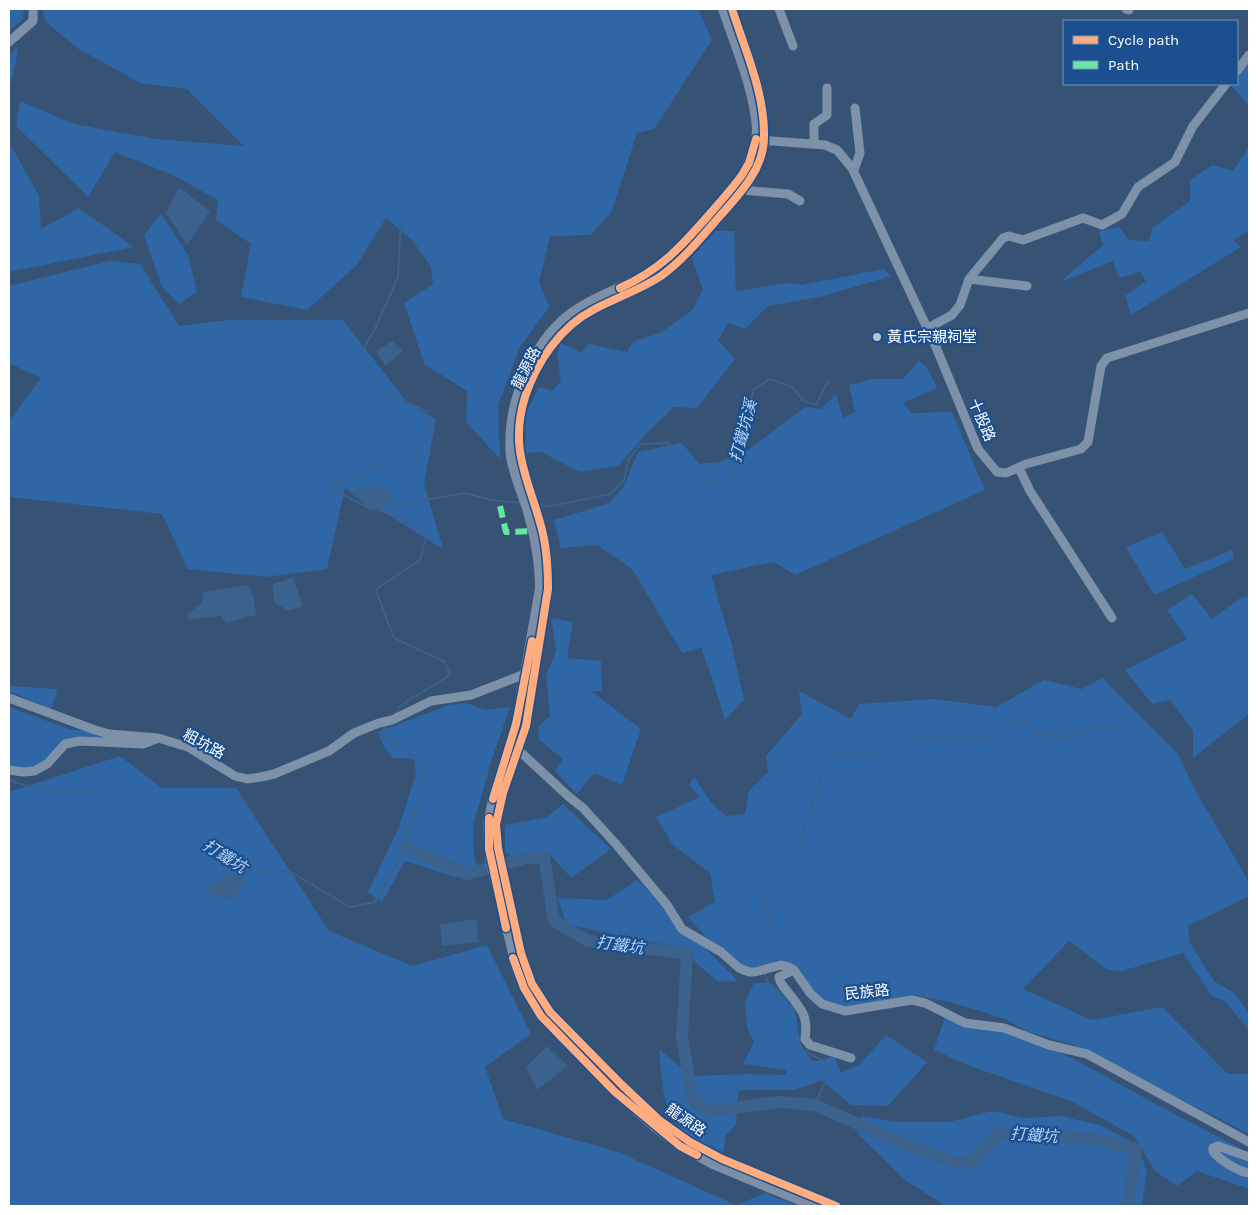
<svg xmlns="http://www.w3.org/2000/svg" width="1258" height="1215" font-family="Karla,'Noto Sans TC',sans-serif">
	<rect width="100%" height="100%" fill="#365274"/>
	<path fill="#2f66a5" d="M9,9L24,10L22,21L9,30Z
		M42,9H698L712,40L654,129L637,133L611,213L590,235L550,236L539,282L549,307L520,347L498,405L500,459L466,422L467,391L424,364L404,303L433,284L431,267L413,241L386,218L356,266L307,310L241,297L251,244L216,220L218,200L173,175L115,152L88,197L16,126L20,101L74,124L156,139L244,146L187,89L140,83L77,48L46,22Z
		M19,46L9,93V55Z
		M1249,61V105L1232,87L1234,84H1237V80Z
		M9,142L39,196L41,229L79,208L134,247L9,272Z
		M1249,143V231L1233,240L1241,247L1131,315L1125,296L1146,281L1140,272L1119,278L1113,261L1060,282L1103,245L1099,231L1119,227L1129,240L1149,241L1152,228L1190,201V180L1212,165L1233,171L1246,152Z
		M161,214L188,255L197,292L179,304L162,287L144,235Z
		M715,231H734L736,291L787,283L801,285L884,269L891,276L824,296L768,306L745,329L728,323L718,340L735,359L697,408L674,407L646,434L618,466L580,472L541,452L525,453L526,413L539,387L552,391L561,381L557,355L561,343L582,353L588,344L627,352L634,341L660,333L692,310L703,290L692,257Z
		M110,261L140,264L179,326L229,320H343L406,401L436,420L424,484L443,549L345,488L327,569L266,577L188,569L162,514L9,497V421L41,378L9,363V286Z
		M919,361L927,367L937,388L903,403L911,413L952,412L985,490L795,575L774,562L711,575L731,642L744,700L725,720L712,678L701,648L682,653L632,569L597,545L561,548L554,520L610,503L624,486L638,452L682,443L699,464L720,462L747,451L805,407L821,409L836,394L843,418L855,412L849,385L873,379H903Z
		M1162,532L1185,569L1232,550L1234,559L1154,595L1126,547Z
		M1192,594L1212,619L1240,598L1249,596V714L1193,758V732L1171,700L1152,704L1125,670L1187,639L1167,610Z
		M551,618L573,622L567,658L601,661L602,691H591L641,729L622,785L594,773L577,794L555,771L563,759L539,740L538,727L550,716L546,675L556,651Z
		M1102,678L1178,754L1194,788L1249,882V896L1188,926L1190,943L1214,981L1234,993L1249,1013V1030L1225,1001L1212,996L1183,953L1122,971L1108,970L1069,941L1023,989L1092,1020L1162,1007L1228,1074H1249V1134L1074,1045L1028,1032L1005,1019L954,1003L915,995L876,1005L848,1008L824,1002L788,966C779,968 767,972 758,971C732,970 705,935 688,917L715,902L710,873L673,845L656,817L700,797L689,785L694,777L711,802L726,816L745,814L749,791L768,772L766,756L802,714L799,691L851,719L859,704L935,699L996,707L1044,680L1082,689Z
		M9,686L58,689L51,709L9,691Z
		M466,703L485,710L510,707L491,762L473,826L474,854L479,877H455L405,861L382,902L368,892L398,829L416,774L414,760L406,758H393L384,747L378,732L449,705Z
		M9,707L69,729L135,737L61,743C42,763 37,771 9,767Z
		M120,756L162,788H236L329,931L413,966L487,945L531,1034L485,1067L503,1119L618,1152L736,1205L765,1193L798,1206H9V792Z
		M563,804L611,849L571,878L548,852L511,856L505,851V825L547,817Z
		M637,880L738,981L719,982L696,963L688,948L649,942L566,924L558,898L607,900Z
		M754,983H769L795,1009L800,1043L812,1061H820L834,1056L841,1073L859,1065L886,1035L927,1062L888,1106L851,1105L822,1080L794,1090H741L738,1092L736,1125L726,1135L723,1152C712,1147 685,1135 678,1127C661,1107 662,1074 659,1049L691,1076L749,1074L786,1075L787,1073L785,1070L743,1064L754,1042L747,1028L745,1002Z
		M946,1013L1008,1033L1072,1058L1154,1103L1249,1153V1189L1197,1171L1177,1186L1155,1171L1134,1136L1071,1101L970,1066L934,1050Z
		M992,1111L1023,1118L1060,1116L1100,1125L1136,1144L1147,1170L1142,1206H941V1203L905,1180L858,1134L861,1116L898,1122H949Z"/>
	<path fill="#3b618d" d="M179,187L210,211L187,245L166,213Z
		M392,341L403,351L385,366L376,351Z
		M379,487L388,490L391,494L392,503L387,507L369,508L350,492L364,488Z
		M293,578L303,606L288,611L275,603L272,584Z
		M248,585L254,599L256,615L227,623L221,616L188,620L187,615L202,602L204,592Z
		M232,873L246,882L231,900L201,891Z
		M477,919L478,942L442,946L440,924Z
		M547,1046L568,1066L537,1090L526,1067Z"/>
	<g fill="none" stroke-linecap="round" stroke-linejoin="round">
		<path stroke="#3b618d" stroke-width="2" d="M540,505L551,506L611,494L624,480L629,459L640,444L669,443L692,477L711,485L724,483L732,473L754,389L770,379L792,387L804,401L816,405L828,381
			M388,513L369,508L330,488L351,478L387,463L429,426L427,411L381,392L359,356L374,331L398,277L401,217
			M395,714L400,706L450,675L445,662L394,638L376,591L379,587L420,560L427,533L389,513L402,504L465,493L491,500L522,503
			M9,780L30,787L69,792L115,789L252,873L289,871L350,907L375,902L406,847L423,781V762L380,735L388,724
			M763,966L762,960L774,939L764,893L795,855L825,766L839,753L872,757L924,738L967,741L998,735L1014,721L1021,718L1035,733L1066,737L1105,725L1114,728H1120L1135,717
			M765,973L767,981L789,1000L798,1013
			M802,1026L799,1048L827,1063V1077L815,1105"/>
		<path stroke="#3b618d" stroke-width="12" d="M406,847L467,874L526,858L544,857L554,921L588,941L687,954L682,1037L693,1101L710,1111L779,1102L815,1105L885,1136L958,1164L974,1161L998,1133L1095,1139L1136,1149L1128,1206"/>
		<path stroke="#7d92a8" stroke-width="9" d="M779,9L793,46
			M1126,9L1129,10
			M9,42L33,21V9
			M1237,71L1249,55
			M758,140L825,145L837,150L852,168L936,347L978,449L997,472L1006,473L1026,464L1081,449L1088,442L1101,366L1107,358L1249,313
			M814,144V124L827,115V88
			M854,170L860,153L855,108
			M742,190L788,194L800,201
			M969,279L1027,286
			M928,328L952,315L960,305L969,279L1003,238L1009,236L1023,240L1083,218L1102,225L1122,214L1138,187L1175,162L1193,126L1226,84
			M1019,468L1030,491L1112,618
			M9,698L95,730L109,734L158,738L188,747L235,776L247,779L261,777L274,774L329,751L354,733L379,723L392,720L431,701L471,695L530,672
			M514,746L568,796L583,808L615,843L667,905L682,929L721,952L739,968L749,972H755L781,965L789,967L794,970L810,993L822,1004L845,1011L912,1000L925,1003L965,1023L1004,1028L1049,1045L1087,1054L1249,1142
			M9,770L23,772L34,771L47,764L65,744L80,741L143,744L156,739
			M794,970L779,977C780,984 783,986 787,991C801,1008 809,1017 805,1039L810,1045L851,1058
			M1249,1157L1218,1146L1213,1148V1151C1218,1159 1239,1172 1249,1173"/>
		<path stroke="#7d8ea7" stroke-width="10" d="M723,9C735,45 755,91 757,129C757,144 750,162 742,175C733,189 721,200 711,213C693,233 676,256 652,271C623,289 589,297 563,320C542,339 527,367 518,394C512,413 509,436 511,457C514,474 521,491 527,508C535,535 540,561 540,589L516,724L495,791L488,823L489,849L491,863L518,973L524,988L541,1016L615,1092L655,1127L680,1146L715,1165L814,1206
			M732,9C745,50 765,93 764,137C764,151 758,167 750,179C741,193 730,205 719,217C701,238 683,260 661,276C640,290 615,298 593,310C560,327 536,363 525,397C509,449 528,478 541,526C547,547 548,568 548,589L526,726L503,793L496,824L498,848L521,953L532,984L550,1012L622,1085L659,1120L690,1142L722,1159L836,1206"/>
		<path stroke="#66e7a1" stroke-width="6" stroke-dasharray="12 6" stroke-linecap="butt" d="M500,506L506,532L533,531"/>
		<defs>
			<path id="cycleway" d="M732,9C745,50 765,93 764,137C764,151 758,167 750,179C741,193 730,205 719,217C701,238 683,260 661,276C640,290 615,298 593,310C560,327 536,363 525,397C509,449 528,478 541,526C547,547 548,568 548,589L526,726L503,793L496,824L498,848L521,953L532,984L550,1012L622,1085L659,1120L690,1142L722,1159L836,1206
				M620,288C660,270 680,248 708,216C720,202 732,189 742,175L749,163L756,139
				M493,799L516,724L532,641
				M489,818V849L506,928
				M513,958L524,988L541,1016L615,1092L680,1146L697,1155"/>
		</defs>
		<use href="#cycleway" stroke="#1b4f8f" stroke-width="11"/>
		<use href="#cycleway" stroke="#ffac80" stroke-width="8"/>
	</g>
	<circle fill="#b9c2ce" stroke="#1b4f8f" stroke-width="2" cx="877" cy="337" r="5"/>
	<g text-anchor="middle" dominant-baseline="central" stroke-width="4.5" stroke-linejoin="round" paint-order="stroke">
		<g font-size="15" fill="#fff" stroke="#1b4f8f" text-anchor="start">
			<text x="887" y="337">黃氏宗親祠堂</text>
		</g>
		<g font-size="15" fill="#fff" stroke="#1b4f8f">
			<text transform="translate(526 368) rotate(-63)">龍源路</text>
			<text transform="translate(982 420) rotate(67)">十股路</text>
			<text transform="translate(204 744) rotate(28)">粗坑路</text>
			<text transform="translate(867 992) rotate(-6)">民族路</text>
			<text transform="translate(686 1120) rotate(35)">龍源路</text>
		</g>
		<g font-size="16" font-style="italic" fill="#b5d3f5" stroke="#1b4f8f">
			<text transform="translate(743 431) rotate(-75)">打鐵坑溪</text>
			<text transform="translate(225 856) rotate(32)">打鐵坑</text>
			<text transform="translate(620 945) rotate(8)">打鐵坑</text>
			<text transform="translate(1034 1135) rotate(4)">打鐵坑</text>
		</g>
	</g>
	<rect width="1258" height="1215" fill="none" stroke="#ffffff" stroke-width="20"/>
	<rect x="1063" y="20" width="175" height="65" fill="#1b4f8f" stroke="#7695bc"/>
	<rect x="1073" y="36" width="25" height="8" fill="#ffac80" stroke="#7695bc"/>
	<text x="1108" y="45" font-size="15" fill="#ffffff">Cycle path</text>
	<rect x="1073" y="61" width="25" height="8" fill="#66e7a1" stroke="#7695bc"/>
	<text x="1108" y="70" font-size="15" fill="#ffffff">Path</text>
</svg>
